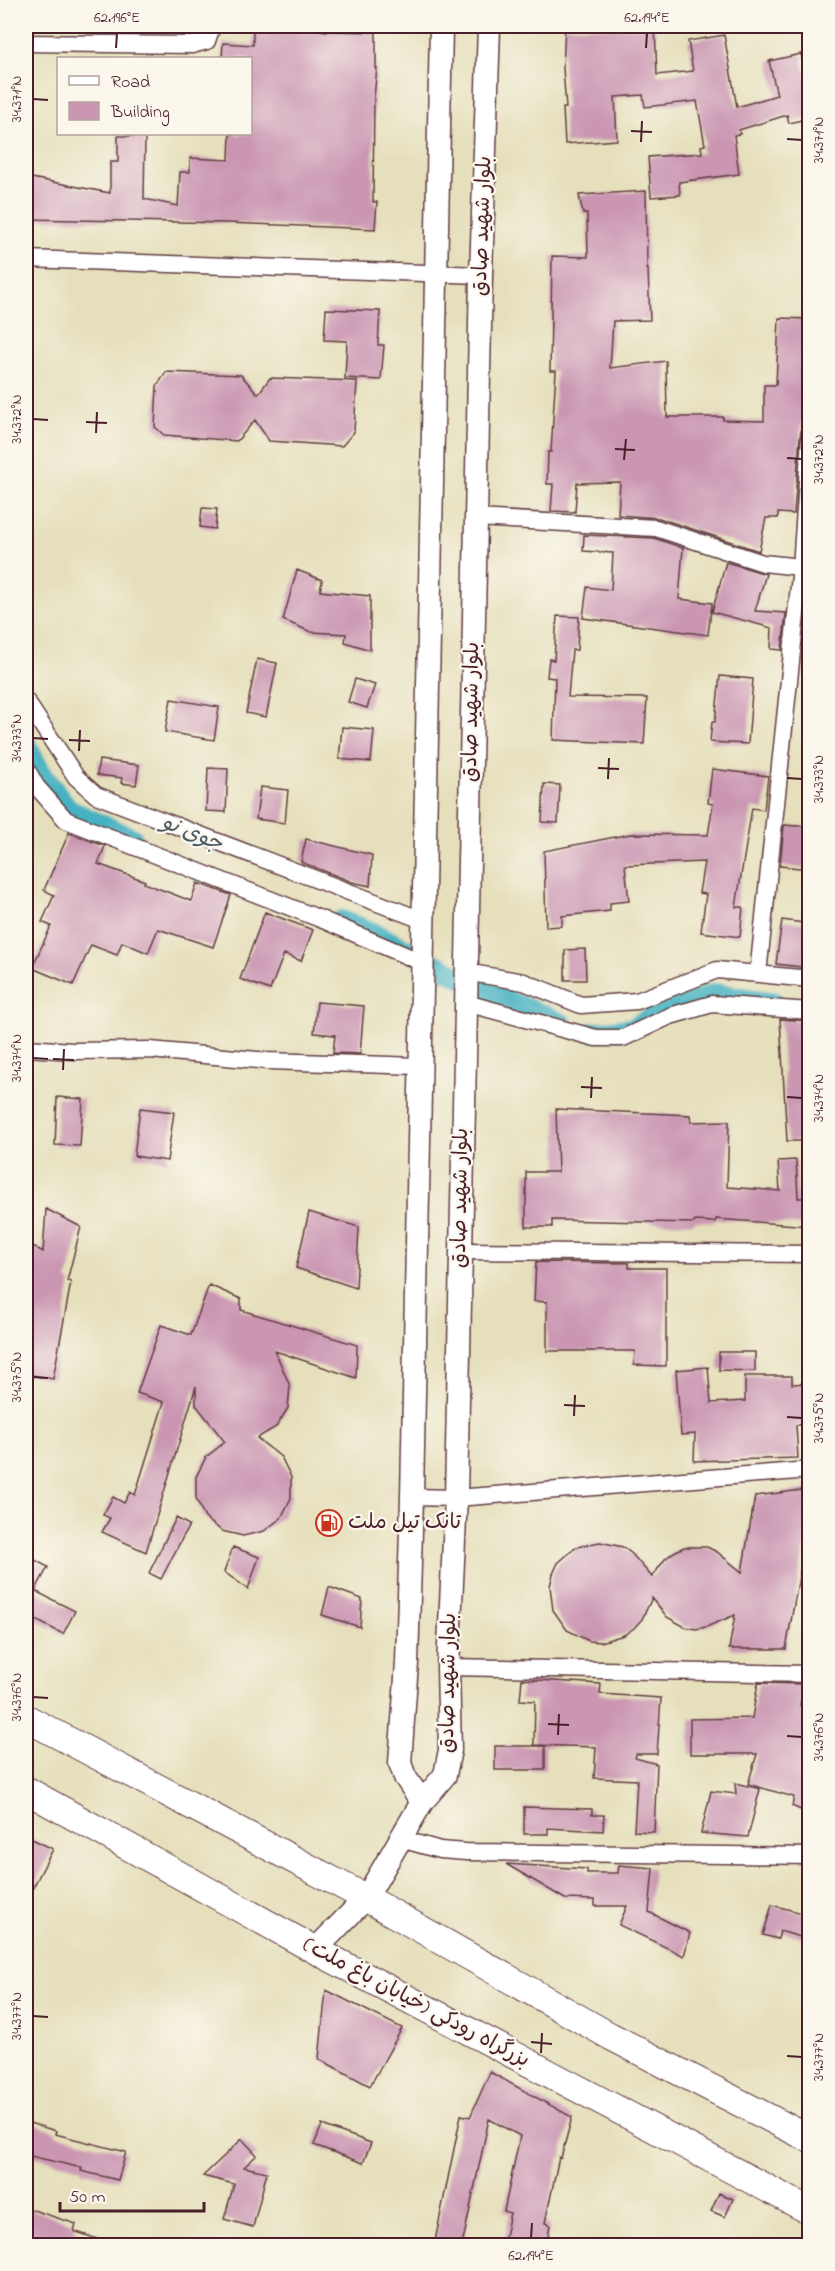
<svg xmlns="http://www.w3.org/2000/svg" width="835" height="2271" font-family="'Indie Flower','Playpen Sans Arabic',sans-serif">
	<rect width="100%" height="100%" fill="#fbf7ec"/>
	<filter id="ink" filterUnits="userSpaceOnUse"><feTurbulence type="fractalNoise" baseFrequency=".0167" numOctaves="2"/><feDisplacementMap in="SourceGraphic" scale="12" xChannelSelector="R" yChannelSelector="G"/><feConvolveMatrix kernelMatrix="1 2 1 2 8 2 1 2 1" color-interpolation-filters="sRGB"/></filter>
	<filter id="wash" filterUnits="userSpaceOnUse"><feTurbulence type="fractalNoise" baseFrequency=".008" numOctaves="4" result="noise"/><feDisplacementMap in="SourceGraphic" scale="24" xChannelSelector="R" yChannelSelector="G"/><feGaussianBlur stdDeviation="1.35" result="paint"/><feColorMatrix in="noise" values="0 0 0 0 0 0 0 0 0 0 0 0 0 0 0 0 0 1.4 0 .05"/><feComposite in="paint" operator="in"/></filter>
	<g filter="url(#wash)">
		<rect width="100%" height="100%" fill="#e5dfbb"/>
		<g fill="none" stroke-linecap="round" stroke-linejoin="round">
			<path stroke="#44b1c1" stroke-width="20" d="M26,744L42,773L70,810L133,838
				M342,920L371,931L496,995L562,1023
				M593,1032L633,1028L650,1017L714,993L774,1002"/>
		</g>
		<g id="blocks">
			<path fill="#ca96b2" d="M253,26H320V30L327,31L376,32V68H377L374,97L373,202H377L375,229L227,223L26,219V177L110,193V162H118V136H145L144,199L178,206L180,172H190V158L229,160L230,134H250V58H222L223,43L253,45Z
				M565,26L613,28L655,27L657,75L693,71L688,41L724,35L737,107L777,95L769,61L801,54L810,91V118L789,123L787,115L739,130L740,134L734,135L739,174L679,182L680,195L651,197L648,157L702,153L701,146L705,145L697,101L645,107L643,95L615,97L617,140L565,144L563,108H566L563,68Z
				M646,191L647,269H648L650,320L613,321L610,368L666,361L667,417H723V420L764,421V385H776L779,318L810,319V423H802L800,437L794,514L778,513V518H766L759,551L659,518L618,515L620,482L577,483L575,512L551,511L553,484H547L548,452H551L556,371H550L552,256L588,257L587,214H583L579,195Z
				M326,309L380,311L378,345H384L381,380L345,378L347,341L324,340Z
				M166,372L241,375L258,394L270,378L357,381L354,432L342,446L269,441L255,420L237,441L164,435L155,427L157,386Z
				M202,508L217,509L215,529L200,527Z
				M584,535L654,538L683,548L679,599L712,603L708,635L583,618L587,587L611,590L613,553L583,551Z
				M726,562L766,574L755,611L786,613L782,650L771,649L772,628L712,612Z
				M297,570L322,580L320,591L370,596V650L345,642L346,634L311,632L283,620Z
				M557,616L579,617L577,650H572L568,697L647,698L644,744L553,740L555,678L547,677L549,659L554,660Z
				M257,659L277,663L266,717L246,713Z
				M720,676L753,679L748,744L710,742L712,722H715Z
				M355,679L375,685L367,708L348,702Z
				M171,699L219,707L214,740L165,732Z
				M342,727L374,730L371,762L339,759Z
				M99,760L139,765L136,785L121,783L122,778L97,775Z
				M208,768L228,769L226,812L206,811Z
				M712,769L768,776L764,810L752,808L736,907H743L740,937L701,932L706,894L699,893L704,862L625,865L629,901L610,903V911L562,916V926L546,927L544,851L630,834L708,835L713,804L708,803Z
				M544,784L560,785L558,823L542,822Z
				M260,787L288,790L285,823L256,819Z
				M784,825L810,827V869L780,866Z
				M69,833L105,846L98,864L145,881L144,883L191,901L197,883L231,895L213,947L158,929L148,953L122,942L117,955L91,945L73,985L32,968L51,926L42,922L54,895L44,890Z
				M306,839L372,855L370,886L352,882L301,862Z
				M265,912L313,930L301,961L284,954L270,990L240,979Z
				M782,920L810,924V968L776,964Z
				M585,949L586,980H565V950Z
				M317,1002L364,1006L360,1054L333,1053L335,1035L314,1033Z
				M780,1019L810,1021V1141H787Z
				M57,1097L83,1099L80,1146L55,1145Z
				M140,1108L174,1112L167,1161L134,1156Z
				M556,1109L690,1115L691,1122L729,1121L727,1187L780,1191L778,1161L796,1160L798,1198H810V1226L716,1219L715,1222L694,1221V1223L552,1220V1227H526V1172H558Z
				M46,1209L81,1227L67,1281L71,1282L53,1379L26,1374V1242L43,1252Z
				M309,1212L359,1227L356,1288L296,1268Z
				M536,1262L629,1263V1268H666V1366L634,1365L635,1351H547V1302L534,1301Z
				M209,1285L241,1299V1310L357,1345L356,1378L275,1351L290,1386L288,1408L276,1427L257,1438L281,1457L291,1477V1498L281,1518L264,1531L243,1536L222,1531L205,1518L196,1498V1477L206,1457L225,1442L196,1405V1386L146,1552L102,1532L110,1518L103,1515L113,1497L124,1503L130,1492L135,1495L164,1402L137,1393L161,1325L191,1335Z
				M719,1352H755V1371L719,1370Z
				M708,1367L711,1403L745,1401V1376H792V1384L810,1383V1424L796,1425L798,1458L694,1461L695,1434L681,1435L676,1370Z
				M810,1489V1515L786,1649H729L735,1615L706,1627L696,1629L685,1627L667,1617L652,1598L642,1619L634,1628L624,1635L601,1642L589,1641L567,1630L553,1610L550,1586L553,1574L558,1563L576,1547L600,1542L623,1547L632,1554L652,1577L665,1559L674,1552L684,1547H707L717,1552L742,1572L755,1496Z
				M176,1518L189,1525L161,1579L149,1573Z
				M233,1547L259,1557L248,1589L224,1572Z
				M31,1558L48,1567L35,1591L75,1611L63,1634L26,1615V1569Z
				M329,1587L362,1599L360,1627L322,1615Z
				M522,1679L601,1684L600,1694L661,1698L657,1754H636L635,1758L657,1764L654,1832L634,1831L637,1780L594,1778L596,1747L534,1745L535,1701L520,1700Z
				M758,1683L804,1684L800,1705L810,1706V1814L792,1806L794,1797L748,1784L757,1754H690V1719L752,1718Z
				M495,1746H545V1770H495Z
				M735,1783L760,1789L748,1837L701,1833L711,1791L736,1794Z
				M524,1807L592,1809V1815H604L603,1831L548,1828V1834H524Z
				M26,1836L53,1849L26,1901Z
				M506,1864L587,1869V1873H618L619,1865L653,1868L649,1912L690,1933L684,1956L619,1925L627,1906H595V1900L565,1899Z
				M772,1905L810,1915V1940L780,1931L778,1939L763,1935Z
				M326,1990L402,2028L370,2086L319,2059Z
				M490,2072L572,2117L561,2158L559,2157L545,2223L550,2225L546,2246H503L510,2213L504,2211L520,2136L489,2119L462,2246H434L461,2115L470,2117Z
				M26,2122L56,2131L55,2134L126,2152L118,2180L81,2171L82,2168L26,2155Z
				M322,2125L371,2143L363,2163L314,2145Z
				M242,2139L257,2155L244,2167L267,2172L253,2227L224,2219L234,2184L203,2176Z
				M719,2193L733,2199L725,2217L711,2211Z
				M30,2209L76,2224L74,2231L109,2243V2246H26V2224Z"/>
		</g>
	</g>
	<g filter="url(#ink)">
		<use href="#blocks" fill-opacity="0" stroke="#613c41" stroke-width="1.5"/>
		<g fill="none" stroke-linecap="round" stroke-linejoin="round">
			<defs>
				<path id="minor" d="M26,43L192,45L207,41L212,26
					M26,259L481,275
					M476,518L656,528L763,563L810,568
					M26,701L76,777L96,795L422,920
					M26,768L36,786L66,820L323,920L421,962
					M466,972L524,982L581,1005L637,1001L717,970L810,979
					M758,974L801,567L810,438
					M466,1003L596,1038H623L670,1016L712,1004L810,1011
					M26,1048L73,1051L150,1050L268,1061L419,1066
					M460,1251L810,1254
					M412,1497L456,1498L810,1470
					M448,1667L810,1674
					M401,1839L440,1850L466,1852L810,1856"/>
				<path id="secondary" d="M422,1802L405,1777L400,1763L407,1663L412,1497L441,26
					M315,1950L366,1898L422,1802L445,1775L450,1750L448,1667L456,1498L481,275L489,26"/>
				<path id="trunk" d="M26,1718L366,1898L610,2036L810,2139
					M26,1790L315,1950L810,2211"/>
			</defs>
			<use href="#minor" stroke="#613c41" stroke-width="19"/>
			<use href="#secondary" stroke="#613c41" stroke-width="25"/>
			<use href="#trunk" stroke="#613c41" stroke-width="29"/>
			<use href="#minor" stroke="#fff" stroke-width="16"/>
			<use href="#secondary" stroke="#fff" stroke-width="22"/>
			<use href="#trunk" stroke="#fff" stroke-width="27"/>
		</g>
	</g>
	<path fill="none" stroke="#4a1f2b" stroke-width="2" d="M116,48L117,33M646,48L647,33M33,99L48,100M631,131L652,132M787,139L802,140M641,142L642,121M33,419L48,420M86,422L107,423M96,433L97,412M615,449L635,450M787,458L802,459M624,460L626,439M33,738L48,739M69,740L90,741M79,751L80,730M598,768L619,769M787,778L802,779M608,779L609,758M33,1058L48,1059M53,1059L74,1060M63,1070L64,1049M581,1087L602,1088M787,1097L802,1098M591,1098L592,1077M33,1377L48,1378M564,1405L585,1406M574,1416L575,1395M787,1417L802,1418M33,1697L48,1698M548,1724L569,1725M558,1735L559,1714M787,1736L802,1737M33,2016L48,2017M531,2042L552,2044M541,2053L542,2033M787,2056L802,2057M531,2238L532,2223"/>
	<defs>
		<symbol id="fuel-ring" viewBox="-11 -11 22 22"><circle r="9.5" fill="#fbf7ec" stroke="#c8321e" stroke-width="1.5"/><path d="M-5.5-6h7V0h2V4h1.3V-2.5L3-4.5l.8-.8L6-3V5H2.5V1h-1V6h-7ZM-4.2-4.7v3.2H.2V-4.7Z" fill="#c8321e"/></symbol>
	</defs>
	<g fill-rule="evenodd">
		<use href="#fuel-ring" x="314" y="1508" width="30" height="30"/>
	</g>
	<g text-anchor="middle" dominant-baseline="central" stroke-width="4.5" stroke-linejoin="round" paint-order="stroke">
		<g font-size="21" fill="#4a1f2b" stroke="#fbf7ec">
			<text transform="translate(483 226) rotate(-88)">بلوار شهید صادق</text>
			<text transform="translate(472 712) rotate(-89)">بلوار شهید صادق</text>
			<text transform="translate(461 1198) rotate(-89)">بلوار شهید صادق</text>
			<text transform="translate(449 1683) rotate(-89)">بلوار شهید صادق</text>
			<text transform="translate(416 2003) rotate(28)">بزرگراه رودکی (خیابان باغ ملت)</text>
		</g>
		<g font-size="21" fill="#4a1f2b" stroke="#fbf7ec" text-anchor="start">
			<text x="348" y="1523">تانک تیل ملت</text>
		</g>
		<g font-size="22" font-style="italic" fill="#485967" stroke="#fbf7ec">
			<text transform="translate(192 834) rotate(22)">جوی نو</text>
		</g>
	</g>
	<rect width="835" height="2271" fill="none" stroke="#fbf7ec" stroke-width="66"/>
	<rect x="57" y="57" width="195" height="78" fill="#fbf7ec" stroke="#b4a19f" stroke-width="1.5"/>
	<rect x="69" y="76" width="30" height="9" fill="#ffffff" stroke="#b4a19f" stroke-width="1.5"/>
	<text x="111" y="87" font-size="18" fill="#4a1f2b">Road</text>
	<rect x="69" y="102" width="30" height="18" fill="#ca96b2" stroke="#b4a19f" stroke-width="1.5"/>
	<text x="111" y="117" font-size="18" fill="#4a1f2b">Building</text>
	<path d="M60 2202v9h144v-9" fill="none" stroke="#4a1f2b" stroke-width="3"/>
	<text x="69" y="2202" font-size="18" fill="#4a1f2b" stroke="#fbf7ec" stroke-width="4.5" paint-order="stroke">50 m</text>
	<rect x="33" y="33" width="769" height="2205" fill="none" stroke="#4a1f2b" stroke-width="2"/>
	<g font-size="15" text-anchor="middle" fill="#4a1f2b">
		<text x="117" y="22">62.196°E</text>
		<text x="647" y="22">62.194°E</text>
		<text transform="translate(16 99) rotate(-90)" y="5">34.371°N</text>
		<text transform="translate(818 140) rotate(-90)" y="5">34.371°N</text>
		<text transform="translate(16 419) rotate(-90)" y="5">34.372°N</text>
		<text transform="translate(818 459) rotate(-90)" y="5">34.372°N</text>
		<text transform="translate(16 738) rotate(-90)" y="5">34.373°N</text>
		<text transform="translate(818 779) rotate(-90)" y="5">34.373°N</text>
		<text transform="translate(16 1058) rotate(-90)" y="5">34.374°N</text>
		<text transform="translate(818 1098) rotate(-90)" y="5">34.374°N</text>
		<text transform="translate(16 1377) rotate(-90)" y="5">34.375°N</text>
		<text transform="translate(818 1418) rotate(-90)" y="5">34.375°N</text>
		<text transform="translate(16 1697) rotate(-90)" y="5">34.376°N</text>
		<text transform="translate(818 1737) rotate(-90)" y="5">34.376°N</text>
		<text transform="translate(16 2016) rotate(-90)" y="5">34.377°N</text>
		<text transform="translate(818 2057) rotate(-90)" y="5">34.377°N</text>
		<text x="531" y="2260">62.194°E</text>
	</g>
</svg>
